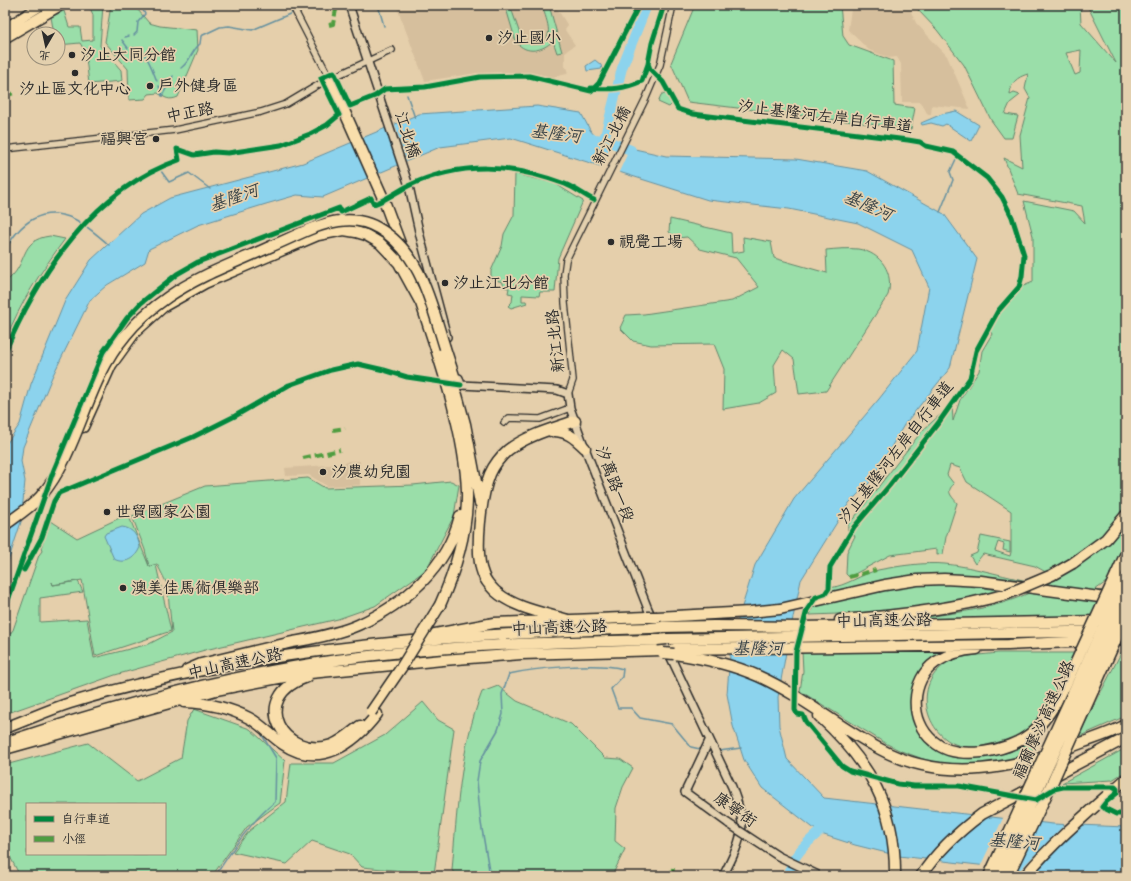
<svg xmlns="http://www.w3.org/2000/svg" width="1131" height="881" font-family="Mynerve,'LXGW WenKai TC',sans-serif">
	<rect width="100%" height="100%" fill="#e5cfab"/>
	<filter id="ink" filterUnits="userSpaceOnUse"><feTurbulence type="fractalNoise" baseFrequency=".025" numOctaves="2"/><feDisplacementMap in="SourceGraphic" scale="8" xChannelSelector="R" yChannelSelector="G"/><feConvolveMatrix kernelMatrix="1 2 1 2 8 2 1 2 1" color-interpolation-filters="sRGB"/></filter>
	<g filter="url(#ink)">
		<path fill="#d6bf9d" d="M396,5H557L556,7L568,26L565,30L575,45L565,52V67L568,69L567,74L553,77L526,72L477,73L425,81Z
			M849,5H908L916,23L947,56L970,109L932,105L931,114L928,115L921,102H902L901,64L897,57L889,58L869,50L848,30L851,9Z
			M348,461H360V485L327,486L309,475L286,476L285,468L344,464Z"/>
		<path fill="#9adea9" stroke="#62846a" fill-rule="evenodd" d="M89,5H103L100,46L121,70L122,81L89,84L85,49L83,48L80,43L58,45V34H54L51,17L64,11L69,27H80L82,41L93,40V15Z
			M111,5H121L138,10L149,23L160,26L197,30L198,50L178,97C169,101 165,98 158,93L149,94L145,99L129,100L128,69L105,42Z
			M505,5H510L522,40C527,43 532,45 538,44C557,40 545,17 542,5H549L562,52L557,53L553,41C542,51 527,55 516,42Z
			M695,5H840L843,36L849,45L893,61L894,105L915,108L911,129L688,102L671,63Z
			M916,5H1080L1081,23L1116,63L1087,5H1126V103L1123,107L1126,117V552L1116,575L1095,590L1126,594V600L960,578L825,594L829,588C847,586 861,574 878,570C899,566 924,562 945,564C977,567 1007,578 1039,583L1051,575L1035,566L983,554L975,564L970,556L977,553L981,536L1010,542V552L1003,550L1004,544L998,542L995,551L1010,556L1011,552V511L967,482L960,468L950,465L947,475L954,484C945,492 952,496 957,503L946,537L943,554L937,555V549L890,555L849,577L846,574L847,552L855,536L848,531C847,524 849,522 854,518L922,431L952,404L953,421L960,400L979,371L982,351L992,334L990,331L1000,312L1021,287L1033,282V236L1024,201L1074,211L1085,223L1082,206L1018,194L1004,158L1022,167L1020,135L1030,98L1025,89L1028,74C1017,77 1010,83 1010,95L1014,93L1020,95L1010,103L1005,114L1018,116L1012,138H1004L991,120L964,65L937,30L918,10ZM1081,50L1080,73L1075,75L1066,53Z
			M664,93L672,99V104L669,107L658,102L661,95Z
			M515,174L554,183L583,201L558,258L555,292H540L539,296L522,295V301H526L527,303L511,308L508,306L512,302L513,294L508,293L509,288L503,287V282L491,279V271L502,246L504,234L514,215Z
			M670,219L731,233L732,253L744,251L743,237L771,242L774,258L827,273L826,250C836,249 848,248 858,249C882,253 894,273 888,295L826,391L799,394L794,359L783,350L774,365L776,393L759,403L723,409L724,369L714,344L651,345L633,341L620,328L626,315L644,314L732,301L759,287L736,258L700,249L687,237L677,238L669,232Z
			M50,236L65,239C41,271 20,303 5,341V282C30,265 17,240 50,236Z
			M308,478L325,488L413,485L451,481L459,485L454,516L426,570L375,606L338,619L205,650L115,675L5,714V640L13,630L39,555L42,551L41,548L51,521L77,538L128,514L149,566L145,550L132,516L205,486ZM157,564L167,584L172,632L149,644L94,658L87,619L40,622V598L83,592L78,581L53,585L52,582L53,585L82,580L95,656L171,631L156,565L150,566Z
			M929,584H960L1003,591C941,609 874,613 810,615L813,607L886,590Z
			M1033,591L1126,603V617L911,619C952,613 995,610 1033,591Z
			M1123,649H1126V716L1078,737Z
			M952,650L930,661L913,711L915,724L920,733L947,753L966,758L999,754L1010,752L1038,736L1030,755L999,764L954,765L926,760L901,751L885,743L800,691L803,671L802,651Z
			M998,653H1074C1065,669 1054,699 1044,713C1034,727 1015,738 999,742C989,744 979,748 969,747C932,746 912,696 938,670C941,667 946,663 950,661C964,655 983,655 998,653Z
			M498,686L517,701L571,724L605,758L620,759L633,768L623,787L616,808L615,841L625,849L612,876H456L452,870C457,811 460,749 482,692Z
			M423,702L438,720L454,729L434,874L362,867L350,854L312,841L287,864L233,852L249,831L286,802L291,763H334L385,735Z
			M194,709L250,729L285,761L280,803L247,827L212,876H20L5,847V765L88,743L137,781L181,758L187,721ZM27,804H165V854H27Z
			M1126,748V771L1112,780L1062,783Z"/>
		<path fill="#8cd3ed" stroke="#65909f" d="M595,60L601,65L602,69L587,71L586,66Z
			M537,106L581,113L590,130L599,141L666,156L796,159L867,171L944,214L977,259L950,368L904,425L871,481L849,503L801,580L788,641L778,697L779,726L787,759L824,798L1053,824L1126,827V876L1058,874L899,856L855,845L821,834L762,788L744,760L733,726L727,694L731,642L755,565L794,499L879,399L917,351L929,287L912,250L858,223L789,209L708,200L511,138L440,147L323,197L297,195L266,204L198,225L149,249L145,262L107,285L90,300L52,377L23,447L21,461L25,481L21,522L5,571V446L20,424L31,384L65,301L91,260L141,214L170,198L303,163L419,114Z
			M956,111L979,125L971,141L946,124L942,126L931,123L922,125L921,123L942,114Z
			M122,527C133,528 138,537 140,547C136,558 125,565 114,559L104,536L106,533Z"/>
		<path fill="#e5cfab" d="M394,122L407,163L398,166L385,126Z
			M613,142L631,146L618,174L600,168Z
			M1004,816L1033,819L1008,870L980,867Z
			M1067,822L1081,823L1033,873L1019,871Z"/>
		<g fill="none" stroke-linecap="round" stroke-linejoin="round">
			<path stroke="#65909f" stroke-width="1.5" d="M125,5L143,10L145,14L138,22L137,32L134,35
				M378,5L384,26
				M125,37L129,36
				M122,40L128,48
				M133,48C147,49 152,70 157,81
				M181,68C191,61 191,51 200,44L201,36L220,27L229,26L252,30L304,8L330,5
				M159,86L162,96
				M407,95L415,118
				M162,96L173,76
				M161,171L169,182L189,173L210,189
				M940,212L953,180L950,172L957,157
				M5,251C19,223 42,205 74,219C84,224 100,237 109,245
				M719,751L741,748
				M215,876C233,849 250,822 275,802L276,758L262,735
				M490,876L481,823L477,781L480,761L498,730L503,714L502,694L509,674C535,668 599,662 623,669L622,677L611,689L618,708H631L640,718L672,724L691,747L700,749"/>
			<path stroke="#8cd3ed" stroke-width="10" d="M585,138L604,140L631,150
				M604,140L622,68L647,5
				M790,876C787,857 815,836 827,825
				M1037,876L1047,861"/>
			<defs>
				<path id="minor" d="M292,5L330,79
					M5,149L175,130L261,112L286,104L323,82L392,50
					M568,394L573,380L565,303L564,274L566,260L646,98L660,65L673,5
					M504,423L509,418L540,419L570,408"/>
				<path id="tertiary" d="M349,5L409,186L420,236L447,337
					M459,378L461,385L557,390L568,394L570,408L585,448L648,609L732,787C736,798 741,811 742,823C742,840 731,861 723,876
					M709,741L685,792L729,824"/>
				<path id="primary" d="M5,28L42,5
					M5,38L61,5"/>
				<path id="motorway" d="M330,79L383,198L413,278
					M419,297C438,355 465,430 467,491C468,530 456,569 440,605
					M445,348L457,385
					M450,379L457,395L465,424L480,503
					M83,427L111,365L135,332L164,306L205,283L318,235L344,230L356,232L366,235L380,243L399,263L421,303
					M551,431C566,430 575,438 585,448
					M1073,563L1106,539L1126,515
					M1116,575L1126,553
					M657,617L750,612L780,609L885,585L917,580L944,579L981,581L1114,599
					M568,620C544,613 514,608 495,591C490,586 485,580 483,574C474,552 481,496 490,474C494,465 500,457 508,450C528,435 552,429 575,421
					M840,620C896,616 953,609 1007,594
					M662,627L714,626L803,627L1102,621
					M430,635L494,623L647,617
					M667,639L1126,631
					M1108,640L1126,639
					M674,649L1008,645L1092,641
					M977,649C963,650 948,654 936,662C910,680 909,721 933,741C956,762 1008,752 1030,734C1046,721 1055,705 1064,688
					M674,654C703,658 731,664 758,676C801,695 838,727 880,749C946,785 1018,768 1084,742C1098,737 1113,732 1126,725
					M187,670L201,664C229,657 256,651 284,644C308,639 335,635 358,625C405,604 447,568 460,516
					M307,677C247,697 283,761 332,745C342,741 351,733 360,726
					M184,702C207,703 228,707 249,718C261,724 271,736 283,744C320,769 354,744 377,714
					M819,716C869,761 896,808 895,876
					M5,728C27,720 48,710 70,703C257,646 457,634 651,628
					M10,741C117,705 226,676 337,660C443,645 551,642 657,640
					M5,749L216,690L300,674L443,660L521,654L662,650
					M921,876C937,851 958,832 982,814L1126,738
					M1025,876C1055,840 1091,810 1126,779"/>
			</defs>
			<use href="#minor" stroke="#2b2b2b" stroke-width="8"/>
			<use href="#tertiary" stroke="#2b2b2b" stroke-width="10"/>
			<use href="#primary" stroke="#2b2b2b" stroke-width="12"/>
			<use href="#motorway" stroke="#2b2b2b" stroke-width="13"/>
			<use href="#minor" stroke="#e3d0ae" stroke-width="5.5"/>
			<use href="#tertiary" stroke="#e3d0ae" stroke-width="7"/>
			<use href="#primary" stroke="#f9deab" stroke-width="9"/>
			<use href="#motorway" stroke="#f9deab" stroke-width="10"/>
			<defs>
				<path id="tertiary-bridge" d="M729,824L778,856L818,875"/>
				<path id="motorway-bridge" d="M5,525C17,516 31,507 41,496C80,450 85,383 125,336C137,321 152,308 168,297C200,275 237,262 272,246C294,237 316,224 339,221C352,219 367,221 378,228C421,252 431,304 445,348
					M1007,594L1052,575L1073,563
					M647,617H657
					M651,628L662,627
					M657,640L667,639
					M663,653L674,654
					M1064,688L1116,575
					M371,712L401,668L440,605
					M989,876L1125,579
					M998,876L1126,596
					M1008,876L1052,783L1126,617"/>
			</defs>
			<use href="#tertiary-bridge" stroke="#2b2b2b" stroke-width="10" stroke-linecap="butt"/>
			<use href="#motorway-bridge" stroke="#2b2b2b" stroke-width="13" stroke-linecap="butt"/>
			<use href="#tertiary-bridge" stroke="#e3d0ae" stroke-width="7"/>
			<use href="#motorway-bridge" stroke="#f9deab" stroke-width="10"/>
			<path stroke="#4f9d41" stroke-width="4" stroke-dasharray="8 4" stroke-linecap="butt" d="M329,25L333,24L337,5
				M5,95L15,93
				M333,430L345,428
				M303,458L340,450
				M849,577L876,570
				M672,876L673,868"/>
			<defs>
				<path id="cycleway" d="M664,5L652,43L648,64L650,69L663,82L678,109L693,114L908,140L920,142L926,146L953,152L987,178L1002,197L1012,217L1024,255L1022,276L1019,287L998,311L976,351L970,378L939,422L889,486L854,527L830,567L829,588L825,594L816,597L807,610L796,652L795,710L797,714L803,715L806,722L842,766L850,771L898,784L914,786H959L1036,800L1054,789L1063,787H1115L1117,789V793L1106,802L1102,807L1116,814H1126
					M591,88C610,90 624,89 642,81L648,64
					M5,352C39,273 94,189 179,160L177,149L194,155L214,152L228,153L281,145L310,134L327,125L339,115L321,78L334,72L350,106L375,96L385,89L425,87L480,77L529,76L591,91L599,83L639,5
					M24,570L42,537L54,501L59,493L193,437L235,416L289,385L331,370L358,364L384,370L407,377L461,385
					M5,609L53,472L103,352L127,318L141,303L177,274L198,262L339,208L341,212L371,198L374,204L379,202C389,198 398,191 408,186C461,161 511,164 565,184C575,188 584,195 594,200"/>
			</defs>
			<use href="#cycleway" stroke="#e3d0ae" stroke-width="8"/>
			<use href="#cycleway" stroke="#00873e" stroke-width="5"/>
		</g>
	</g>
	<g fill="#2b2b2b" stroke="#e3d0ae" stroke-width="1.5">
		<circle cx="489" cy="38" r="4"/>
		<circle cx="72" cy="55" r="4"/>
		<circle cx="75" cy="73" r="4"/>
		<circle cx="150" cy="86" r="4"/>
		<circle cx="156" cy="139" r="4"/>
		<circle cx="611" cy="242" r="4"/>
		<circle cx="445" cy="283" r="4"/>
		<circle cx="323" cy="472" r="4"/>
		<circle cx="107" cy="512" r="4"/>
		<circle cx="123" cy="588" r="4"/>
	</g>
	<g text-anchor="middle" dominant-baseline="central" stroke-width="3.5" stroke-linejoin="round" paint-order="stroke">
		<g font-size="16" fill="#2b2b2b" stroke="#e3d0ae" text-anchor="start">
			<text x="497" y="38">汐止國小</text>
			<text x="80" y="55">汐止大同分館</text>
			<text x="158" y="86">戶外健身區</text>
			<text x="75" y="89" text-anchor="middle">汐止區文化中心</text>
			<text x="148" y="139" text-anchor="end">福興宮</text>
			<text x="619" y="242">視覺工場</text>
			<text x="453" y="283">汐止江北分館</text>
			<text x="331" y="472">汐農幼兒園</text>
			<text x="115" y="512">世貿國家公園</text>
			<text x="131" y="588">澳美佳馬術俱樂部</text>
		</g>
		<g font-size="16" fill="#2b2b2b" stroke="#e3d0ae">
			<text transform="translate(190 113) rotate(-11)">中正路</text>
			<text transform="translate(825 117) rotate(7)">汐止基隆河左岸自行車道</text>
			<text transform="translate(407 135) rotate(72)">江北橋</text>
			<text transform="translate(612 136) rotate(-63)">新江北橋</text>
			<text transform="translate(556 341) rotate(-96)">新江北路</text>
			<text transform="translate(896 453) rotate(-52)">汐止基隆河左岸自行車道</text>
			<text transform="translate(614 484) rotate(69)">汐萬路一段</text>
			<text transform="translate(884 621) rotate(-1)">中山高速公路</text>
			<text transform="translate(559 628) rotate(-2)">中山高速公路</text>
			<text transform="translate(235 664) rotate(-12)">中山高速公路</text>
			<text transform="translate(1044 720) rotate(-66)">福爾摩沙高速公路</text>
			<text transform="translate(735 810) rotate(35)">康寧街</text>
		</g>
		<g font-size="17" font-style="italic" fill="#3a4448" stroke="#e3d0ae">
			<text transform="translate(556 134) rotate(7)">基隆河</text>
			<text transform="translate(234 198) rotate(-19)">基隆河</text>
			<text transform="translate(868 206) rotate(24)">基隆河</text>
			<text x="758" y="649">基隆河</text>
			<text transform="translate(1014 842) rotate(5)">基隆河</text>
		</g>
	</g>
	<rect width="1131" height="881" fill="none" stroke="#e3d0ae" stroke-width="20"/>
	<rect x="10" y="10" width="1111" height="861" fill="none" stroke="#2b2b2b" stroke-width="1.5" filter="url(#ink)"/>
	<rect x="26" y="803" width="140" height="52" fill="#e3d0ae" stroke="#998e7a"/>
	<rect x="34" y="816" width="20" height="6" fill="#00873e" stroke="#998e7a"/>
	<text x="62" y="823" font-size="12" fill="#2b2b2b">自行車道</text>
	<rect x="34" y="836" width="20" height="6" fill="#4f9d41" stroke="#998e7a"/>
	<text x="62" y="843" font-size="12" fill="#2b2b2b">小徑</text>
	<g transform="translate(46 46) rotate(189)"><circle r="19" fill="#e3d0ae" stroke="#998e7a"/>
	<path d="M0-3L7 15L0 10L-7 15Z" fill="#2b2b2b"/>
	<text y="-6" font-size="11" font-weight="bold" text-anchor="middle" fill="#2b2b2b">北</text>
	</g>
</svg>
